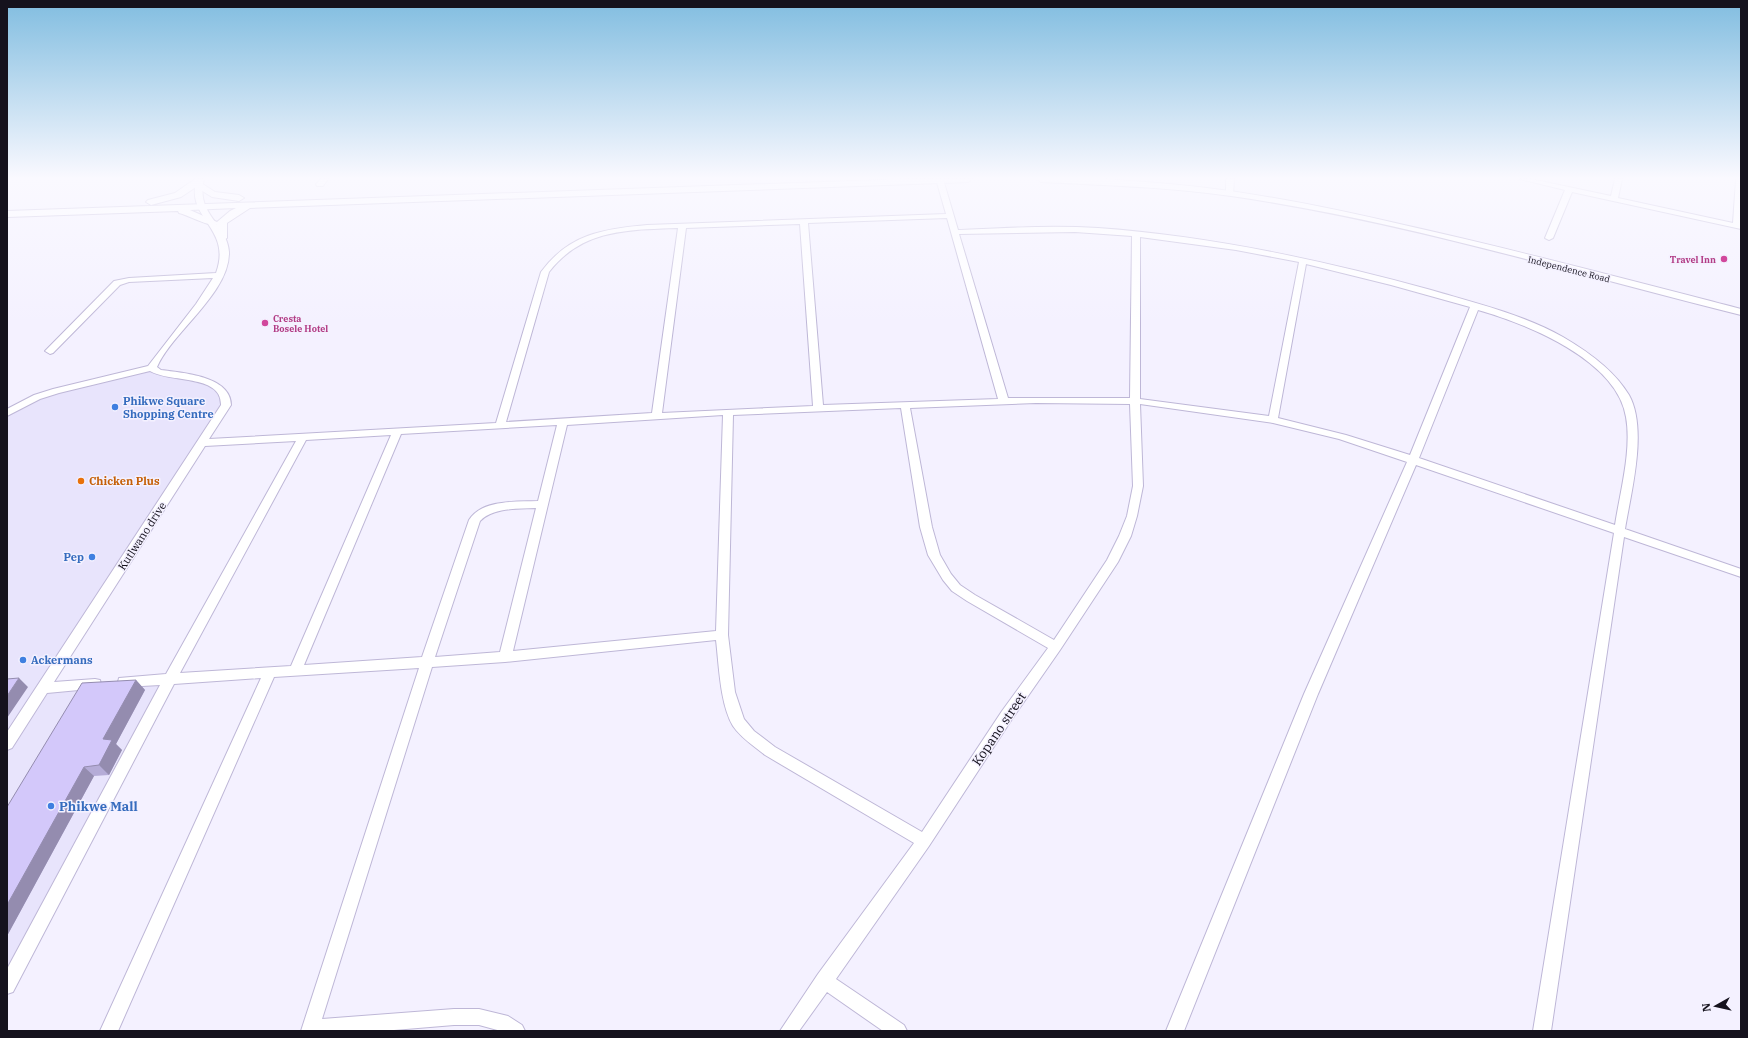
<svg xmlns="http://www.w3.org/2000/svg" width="1748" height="1038" font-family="'IBM Plex Serif',serif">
	<rect width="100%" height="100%" fill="#f4f1ff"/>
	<path fill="#e8e4fc" d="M152,367L209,383L227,396L44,687L170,679L7,986V414L26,402Z"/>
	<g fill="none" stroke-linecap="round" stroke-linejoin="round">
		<defs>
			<path id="minor" d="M197,179H204C195,215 227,223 229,252C230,293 172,332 157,367L161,370C183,373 231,376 231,405L209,439L496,423L541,272C569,234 603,229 647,225L946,214L936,179H943L958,230C1004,228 1051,225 1098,228C1211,236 1322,260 1431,290C1475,303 1522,314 1563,337C1587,351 1614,370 1629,395C1648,429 1631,492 1625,529L1741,569V577L1624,537L1551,1031H1533L1614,533L1416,465L1318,694L1184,1031H1166L1304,694L1407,462L1339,439L1273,423L1140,404L1143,486L1137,516L1131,536L1118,562L1060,650L1012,719L929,846L836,979L904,1025L907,1031H883L827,992L799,1031H780L818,974L914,843L765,755C754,746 741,738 733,726C720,704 719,665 716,640L505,662L432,667L322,1019L454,1009H479L508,1016L522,1025L525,1031H501L479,1025H454L382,1031H301L419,668L274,677L118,1031H100L261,678L174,684L13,992L7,994V969L160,685L124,687L119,686L118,682L119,678L166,674L296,441L205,446L54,682L95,679L100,680L101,684L100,688L47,693L12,748L7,750V732L221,405C222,374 169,383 150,371L59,393L40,399L7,416V409L34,395L53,389L148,366L196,304L213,278L129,282L120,285L53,353L50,354L45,351L114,281L129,278L216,273C233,227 184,219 197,179ZM947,218L998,399L823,405L808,223ZM800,224L813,406L662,413L686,228ZM678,228L652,413L506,422L549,272C582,229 628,230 678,228ZM1075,232L1132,236L1130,398H1008L959,234ZM1140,237L1236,250L1299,262L1269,416L1140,399ZM1306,264L1391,285L1470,307L1410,455L1346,435L1278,418ZM1478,310C1527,324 1617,360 1626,417C1632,450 1620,492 1615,525L1419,458ZM1036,403L1130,404L1133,486L1127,516L1119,536L1107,560L1054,640L975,595L960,585L951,574L940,555L932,527L910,408ZM901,408L920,527L928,555L943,580L952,591L967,601L1048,648L1002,711L922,832L775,747L754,731L744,719L735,692L728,635L733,415ZM723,415L716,631L513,651L567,425ZM557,425L538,501C517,502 482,499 469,520L422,657L304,665L401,434ZM391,435L291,666L180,673L306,440ZM536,508L500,652L435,657L480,521C493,507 519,509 536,508Z
				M321,179H328L323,186H317L316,184Z
				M1226,179H1234L1233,195L1226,193Z
				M1520,179H1531L1611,196L1615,179H1622L1618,198L1733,223L1736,180L1741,179V229L1572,192L1553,238L1549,240L1545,238L1565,190Z"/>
			<path id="major" d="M195,179H202L203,180L201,183L215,192L239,195L244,198L239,201L212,197L196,187L181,197L151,205L146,202L148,200L175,193Z
				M907,179H972L968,182L250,208L227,223V238L222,241L217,238V224C211,228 188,215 179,213L178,211L7,217V211ZM236,208L230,211L217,222L190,210Z
				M1037,179C1071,174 1110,180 1145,182C1233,188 1318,205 1404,225C1517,250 1629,280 1741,309V315C1572,273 1403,221 1231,196C1168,187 1104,185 1041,182Z"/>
		</defs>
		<use href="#minor" stroke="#beb7d7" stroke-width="2"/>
		<use href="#major" stroke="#beb7d7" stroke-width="2"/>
		<use href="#minor" fill="#fff" fill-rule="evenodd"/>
		<use href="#major" fill="#fff" fill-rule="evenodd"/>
	</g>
	<path fill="#b5acd7" d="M136,680L145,690L116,744L122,750L109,775L94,776L7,936V807Z"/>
	<path fill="#948caf" d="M19,678L28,687L7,718V696Z
		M136,680L145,690L116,744L122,750L109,775L99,765L103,739Z
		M84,767L94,776L7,936V905Z"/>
	<path fill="#d3c8fa" stroke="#948caf" d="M19,678L7,696V679Z
		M136,680L103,739L112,740L99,765L84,767L7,905V807L82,683Z"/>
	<linearGradient id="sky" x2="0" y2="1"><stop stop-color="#81bde0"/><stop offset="0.55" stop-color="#faf9ff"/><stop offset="1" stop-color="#faf9ff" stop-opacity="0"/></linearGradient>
	<rect width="1748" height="324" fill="url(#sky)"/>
	<g fill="#d1479c" stroke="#f4f1ff" stroke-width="1.5">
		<circle cx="1724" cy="259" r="4"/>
		<circle cx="265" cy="323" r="4"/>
	</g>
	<g fill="#3f7fe0" stroke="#f4f1ff" stroke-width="1.5">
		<circle cx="115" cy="407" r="4"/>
		<circle cx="92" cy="557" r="4"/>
		<circle cx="23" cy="660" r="4"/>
		<circle cx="51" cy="806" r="4"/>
	</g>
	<circle fill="#e8710a" stroke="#f4f1ff" stroke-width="1.5" cx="81" cy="481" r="4"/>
	<g text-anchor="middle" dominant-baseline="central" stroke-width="3" stroke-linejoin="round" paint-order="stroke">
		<g font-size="9" font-weight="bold" fill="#b23c85" stroke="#f4f1ff" text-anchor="end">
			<text x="1716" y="259">Travel Inn</text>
			<text x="273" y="318" text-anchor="start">Cresta<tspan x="273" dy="10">Bosele Hotel</tspan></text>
		</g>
		<g font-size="9" fill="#15121d" stroke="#f4f1ff">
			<text transform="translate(1569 269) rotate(14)">Independence Road</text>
		</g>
		<g font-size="11" font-weight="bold" fill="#366cbe" stroke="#f4f1ff" text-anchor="start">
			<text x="123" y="401">Phikwe Square<tspan x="123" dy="13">Shopping Centre</tspan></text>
			<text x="84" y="557" text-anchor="end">Pep</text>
			<text x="31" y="660">Ackermans</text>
		</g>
		<g font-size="11" font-weight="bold" fill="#c56008" stroke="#f4f1ff" text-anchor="start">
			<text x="89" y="481">Chicken Plus</text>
		</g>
		<g font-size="11" fill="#15121d" stroke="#f4f1ff">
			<text transform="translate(142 536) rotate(-57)">Kutlwano drive</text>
		</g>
		<g font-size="13" fill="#15121d" stroke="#f4f1ff">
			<text transform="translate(999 729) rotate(-56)">Kopano street</text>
		</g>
		<g font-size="13" font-weight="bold" fill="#366cbe" stroke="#f4f1ff" text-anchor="start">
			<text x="59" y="806">Phikwe Mall</text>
		</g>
	</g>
	<rect width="1748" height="1038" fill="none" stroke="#15121d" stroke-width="16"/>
	<g transform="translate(1716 1006) rotate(262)" stroke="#f4f1ff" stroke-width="3" paint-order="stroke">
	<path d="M0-3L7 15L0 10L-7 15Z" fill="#15121d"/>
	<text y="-6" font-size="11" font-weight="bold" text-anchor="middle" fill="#15121d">N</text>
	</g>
</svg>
